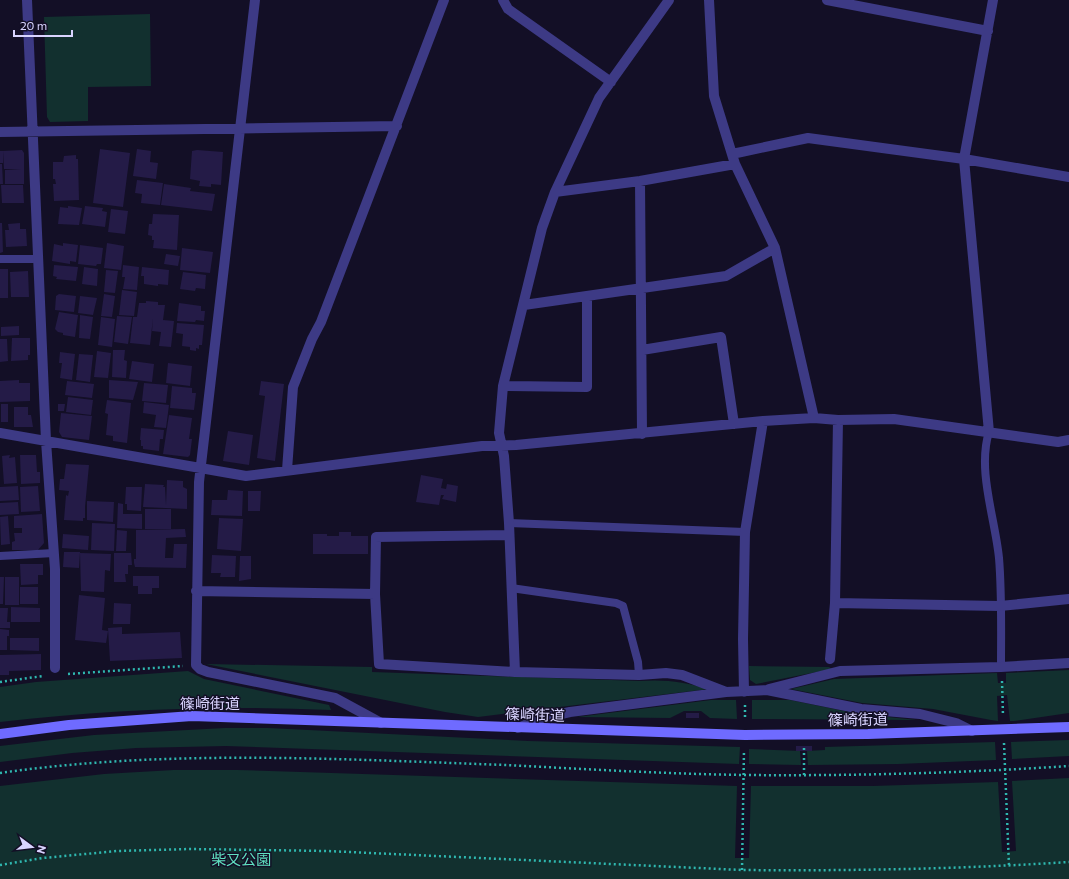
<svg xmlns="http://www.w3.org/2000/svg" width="1069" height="879" font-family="Commissioner,'Noto Sans JP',sans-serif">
	<rect width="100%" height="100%" fill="#130f26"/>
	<path fill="#12302f" d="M150,14L151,86L88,87V121L50,122L47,117L44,17Z
		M206,664L372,667V672L640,681C664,679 686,682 709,689L478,717L445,712Z
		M749,666L829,667L832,669L756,684L750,680Z
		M1069,670V713L1014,721H1010L1007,695L997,696L998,721L991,720L933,709L862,703L791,689L834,679L997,673L998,683H1006V673Z
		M188,671L204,679L329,705L331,710C220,705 110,709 0,722V687L36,682Z
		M711,700H736L737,719L710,718L701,711H684L670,718L577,717Z
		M752,700H790L859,714L917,720L752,719Z
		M225,728H268L528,741L740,747L739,764L226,746L136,748L72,753L0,762V746L94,735Z
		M1069,740V756L1012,759L1011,742Z
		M995,742L996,760L898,764L808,765L807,751L825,750V747Z
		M749,749L800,751L801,765L749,764Z
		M174,770H237L737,786L735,858H749L751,786H873L998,782L1002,852L1016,851L1012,781L1069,778V879H0V786L104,774Z"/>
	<path fill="#241b47" d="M100,149L130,153L123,207L93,203Z
		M137,149L151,151L150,162L158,163L156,179L133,176Z
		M22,150L24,153V184H5V170L21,169H4L3,151Z
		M197,150L223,152L221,185L211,184V187L199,186L200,181L190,179L192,151Z
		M0,151H3V163H0Z
		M76,155V159H78L79,200L54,201L53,184H56L55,179H53V162H63L64,156Z
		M0,164H2L3,184H0Z
		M137,180L163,183L160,205L141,203L142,194L135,193Z
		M164,184L191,188L190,191L215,194L212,211L161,205Z
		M1,185H23L24,203H2Z
		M68,206L82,208L79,225L58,224L60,207L68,208Z
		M85,206L103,208L102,211L107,212L105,227L82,224Z
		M111,209L128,211L125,234L108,232Z
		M153,214L179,215L177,250L153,248L154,240H152V236L148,235L149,224H152Z
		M0,223H2L3,252L0,253Z
		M20,223V229H26L27,246L6,247L5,230H9L8,224Z
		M63,243L78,245L76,262L70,261V264L52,261L54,244L63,246Z
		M107,243L124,246L121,270L104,268Z
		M80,245L103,248L101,264H97L96,266L78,264Z
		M182,248L213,252L210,273L180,270Z
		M166,254L180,256L178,266L164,264Z
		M54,265L78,267L76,281L56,279L57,277L53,276Z
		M123,265L139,267L137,290L123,289L125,277H122Z
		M84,267L98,269L97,286L82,284Z
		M142,267L169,270L168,285L158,284V286L144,284V276H141Z
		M0,269H8V298H0Z
		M106,270L118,271L115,293L104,292Z
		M28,271L29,297H11L10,272Z
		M183,272L206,275L205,289L196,288L195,291L180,289Z
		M122,290L137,292L134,316L119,315Z
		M59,294L76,296L74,312L55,310L56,296Z
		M104,294L115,296L112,317L101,316Z
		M80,296L97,298L93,315L78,313Z
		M146,301L158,302V305H165L163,320L174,321L171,347L159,346L161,332L152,331L153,318L150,345L130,343L133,317H137L139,303H146Z
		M179,303L201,306V311H205L204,321L196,320L195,322L177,321Z
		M59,312L78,315L75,337L63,335V333L58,332L55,329Z
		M80,315L93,317L90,339L79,338Z
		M117,316L132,317L128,344L114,342Z
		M101,317L115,319L112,347L98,345Z
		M177,323L204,325L202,345H199V349L196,348V351L190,350V347L182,346L183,334L176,333Z
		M19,326V335L1,336V327Z
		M12,338H30V355H28V360L11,361Z
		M0,339H7L8,361L0,362Z
		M113,350H125L124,360L127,361L126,378L112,377Z
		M97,351L111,353L108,378L94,377Z
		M60,352L75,354L72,380L60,378L62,363H59Z
		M79,354L93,355L90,382L76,380Z
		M132,361L154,364L152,382L129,379Z
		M168,363L192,366L190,386L166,383Z
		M19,380V383H30V401L0,402V381Z
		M109,380L138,382L133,400L109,398Z
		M67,381L94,384L92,398L65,395Z
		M261,381L284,384L275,461L257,458L265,396L259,395Z
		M144,383L168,385L166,403L142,401Z
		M172,386L192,388V393H196L194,410L170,408Z
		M68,397L93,400L91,415L66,412Z
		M107,400L131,403L127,443L113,441V436L106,435L108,414L105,413Z
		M144,402L169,405L166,428L154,427L156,415L143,413Z
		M1,404H8V422H1Z
		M58,404H65L64,411H58Z
		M14,407H28V415H31L33,427H14Z
		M61,413L92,416L89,440L62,437L59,432Z
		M169,415L192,418L189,439H192L190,455L188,457L163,454Z
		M141,428L164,430L163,439H160L159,451L143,449V446H141V440H140Z
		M228,431L253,435L249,465L223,461Z
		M10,455L9,458L15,457L17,483L4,484L2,456Z
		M20,455H36L37,472H40V483L21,484Z
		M66,464L89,465L85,507V518H83V521L64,520L66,495L68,496L69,491L59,490L60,479H64Z
		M421,475L443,479L441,488L446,489L447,484L458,486L456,502L442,499L444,495H441L439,505L416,502Z
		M167,480L183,481V487L187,489V509L143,507L145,484L164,485L163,487H165L166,505Z
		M18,486L19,500L0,501V487Z
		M38,486L40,511L21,512L20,487Z
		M126,487H142L141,511L127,510V504H125Z
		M228,490L243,491L242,516L211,515L212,500H227Z
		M248,491H261L260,511H248Z
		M87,501L114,502L113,522L87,520Z
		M18,502L19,514L0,515V503Z
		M118,503L123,504V514H142V529L117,528Z
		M145,509H171V529H145Z
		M42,514L44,543L38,550H12V542L15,541L14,533H22V528H14V516Z
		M8,516L10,544L1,545L0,517Z
		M219,518L243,519L241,551L217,549Z
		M92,523L115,524L114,551L91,550Z
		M185,529L186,537L166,538L165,558H173L174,544H187L186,568L135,567L134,563V559H136V530Z
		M117,530L127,531L126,551H116Z
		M339,532H351V536H368V554H313V534H327V536H339Z
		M63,534L89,536L88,550L62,548Z
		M64,552H80L79,568L63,567Z
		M80,553L111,554L110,571L105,570L104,592L81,591Z
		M114,553H131L132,565H128V574H125L126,582H114Z
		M212,555L236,556L235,577H220L221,573H211Z
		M240,556H251V579L239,581Z
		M20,564H43V575H38V584L21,585Z
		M133,576H159V588H152V594H138V586H133Z
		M0,577H4L3,604H0Z
		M5,577H19V605H5Z
		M20,587H38V604H20Z
		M79,595L105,598L102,630L108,631L106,643L75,640Z
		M114,603L131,604L130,624H113Z
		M11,607L40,608V622H11Z
		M0,608H8L7,622H10V628H0Z
		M122,627V634L180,632L182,658L110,661L108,628Z
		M0,629L9,630V636H7V650H0Z
		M10,638H39V651L10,650Z
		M41,654V670L9,671V675H0V655Z
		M686,713H699V718H686Z
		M796,746H812V751H796Z"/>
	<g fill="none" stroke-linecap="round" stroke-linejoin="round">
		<path stroke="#2fb8b0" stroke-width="2.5" stroke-dasharray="2 3" stroke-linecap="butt" d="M68,674L183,666
			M1002,681L1003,716
			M0,682L43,676
			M745,705V720
			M1004,743L1009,866
			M0,773C167,749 337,759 505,765C585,769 666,774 747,775C854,776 962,773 1069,766
			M804,775V748
			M0,865L43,858L117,851L190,849L327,851L742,870C851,871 960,869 1069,862
			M742,870L744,750"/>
		<path stroke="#3d3a85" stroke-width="8" d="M0,259H38
			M989,432C977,470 995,518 999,558C1002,594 1001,631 1001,667
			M509,523L745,532
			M0,556L54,553
			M511,588L616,603L623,606L638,662L639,675"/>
		<path stroke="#3d3a85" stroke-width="10" d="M27,0L46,441L55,569V668
			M255,0L199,482L196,665L200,669L208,672L335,698L381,723
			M503,0L508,9L611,82
			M709,0L714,96L735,164L775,248L814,418
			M827,0L988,31
			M0,132L397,126
			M732,154L808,138L964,159L1069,177
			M640,181L642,434
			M555,192L640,181L735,164
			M524,305L726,276L775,248
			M642,350L721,337L734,424
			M503,386L587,387V297
			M989,432L964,159L993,0
			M0,433L246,476L482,446L516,445L763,421L814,418L838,420L894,419L1058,442L1069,440
			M287,470L293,387L312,339L321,322L444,0
			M509,535L376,537L375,594L379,664L515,672L639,675L666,673L682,675L726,692
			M196,591L375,594
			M835,603L1000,606L1069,599
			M830,659L835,603L838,420
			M515,672L509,523L504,456L499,433L503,386L542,228L555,192L599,98L669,0
			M769,689L840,671L1001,667L1069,663
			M744,692L743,639L745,532L763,421
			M518,728L539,719L570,712L726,692L767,690L861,709L920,714L956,723L972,731"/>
		<path stroke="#6f6bff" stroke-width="10" d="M0,734L69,725L192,716L745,735L868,734L1069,727"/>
	</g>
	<g text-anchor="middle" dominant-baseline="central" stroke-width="3" stroke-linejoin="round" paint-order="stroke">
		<g font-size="15" fill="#d9d4ff" stroke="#130f26">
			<text x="210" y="703">篠崎街道</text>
			<text transform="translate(535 714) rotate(2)">篠崎街道</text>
			<text transform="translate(858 719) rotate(-1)">篠崎街道</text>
		</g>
		<g font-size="15" fill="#5fe0c0" stroke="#130f26">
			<text x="241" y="859">柴又公園</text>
		</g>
	</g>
	<g transform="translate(32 847) rotate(105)" stroke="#130f26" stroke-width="3" paint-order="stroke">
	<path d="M0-3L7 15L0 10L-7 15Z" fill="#d9d4ff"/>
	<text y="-6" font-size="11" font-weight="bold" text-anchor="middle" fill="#d9d4ff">N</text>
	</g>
	<path d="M14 30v6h58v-6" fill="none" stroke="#d9d4ff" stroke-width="2"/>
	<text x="20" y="30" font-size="12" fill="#d9d4ff" stroke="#130f26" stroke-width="3" paint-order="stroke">20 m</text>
</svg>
